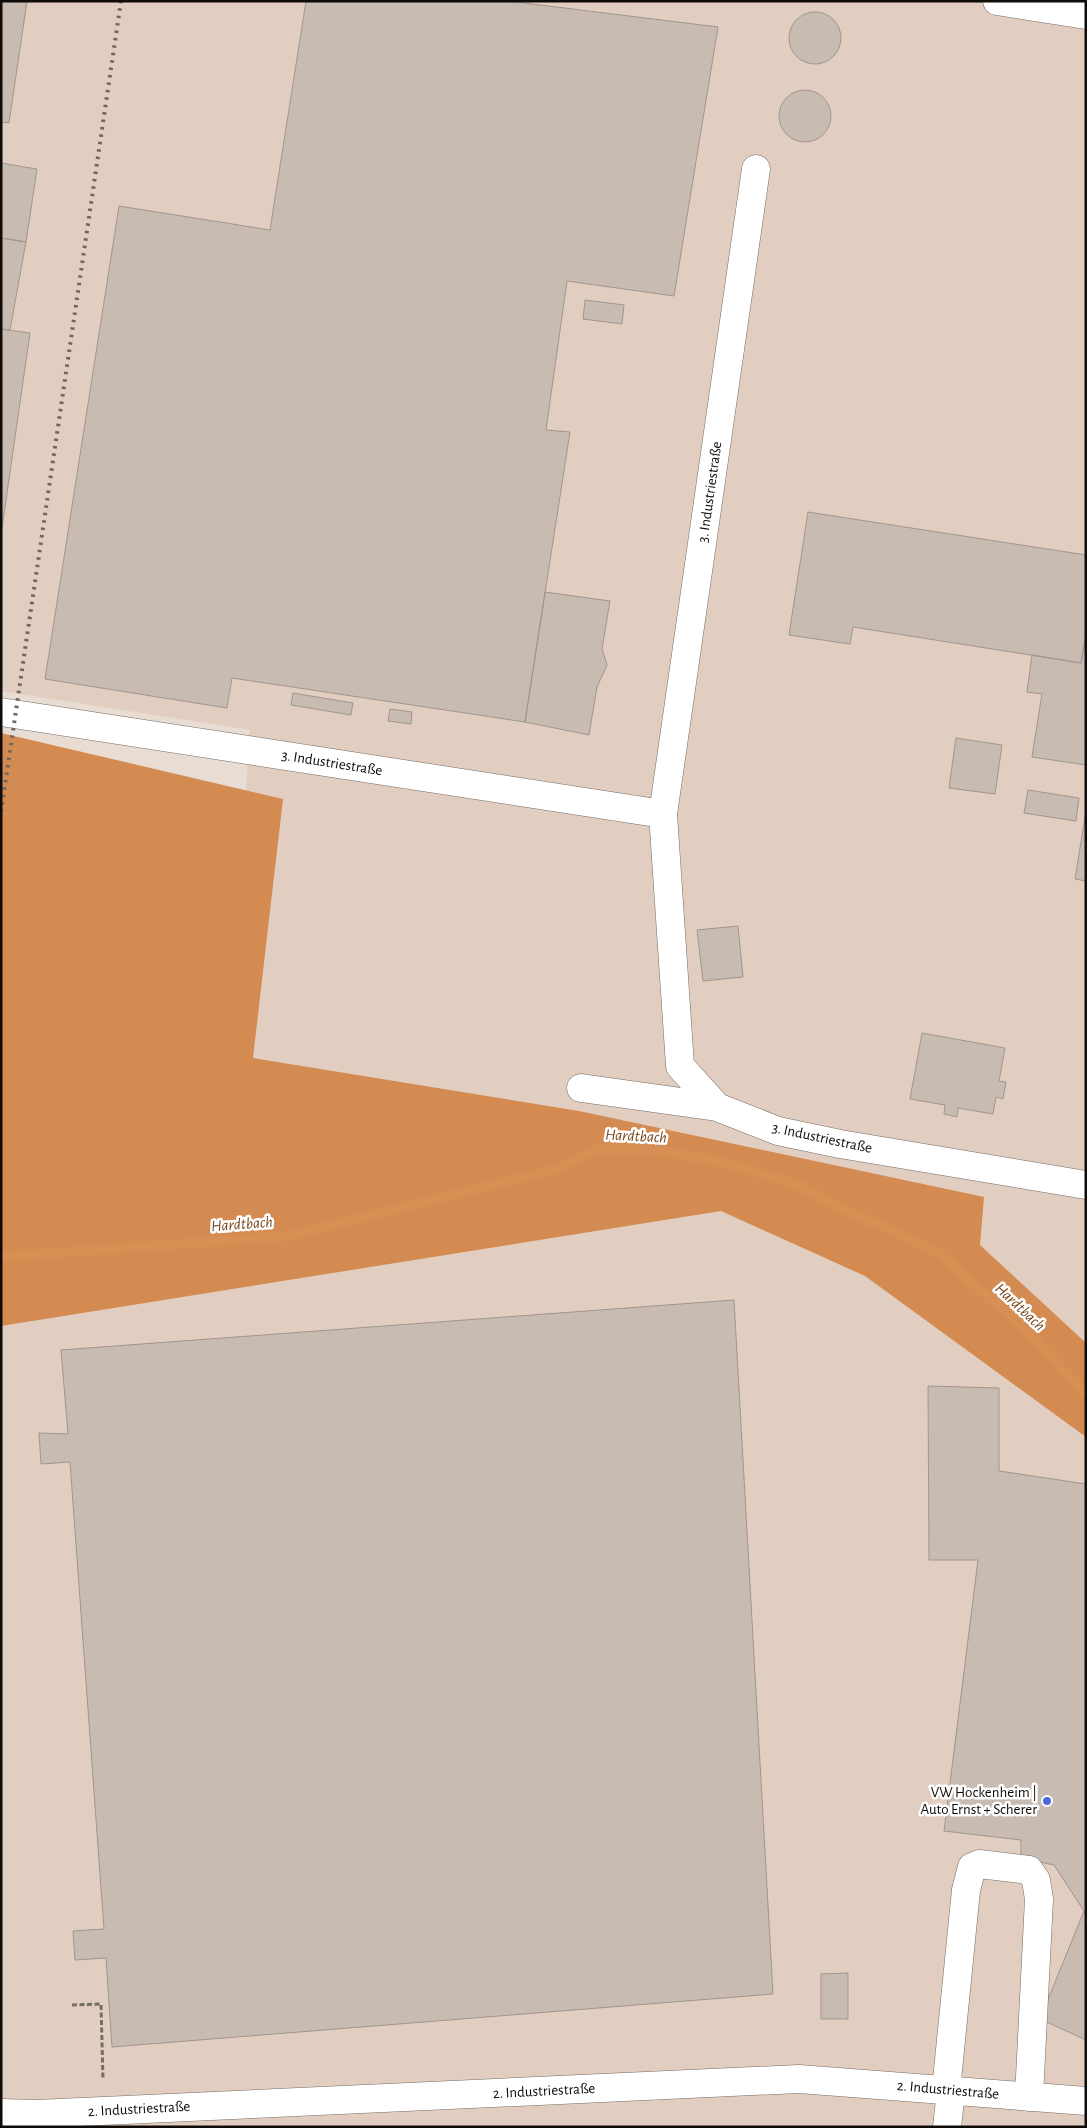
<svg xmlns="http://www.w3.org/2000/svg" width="1087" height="2128" font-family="'Alegreya Sans',sans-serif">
	<rect width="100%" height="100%" fill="#e8dcd3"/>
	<path fill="#e1cec0" d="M1,1H1086V2127H1V1270L226,1068L250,730L1,691Z"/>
	<path fill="#d48b51" d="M1,733L283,799L253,1058L579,1111L984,1197L980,1245L1086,1343V1437L865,1276L721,1211L1,1326Z"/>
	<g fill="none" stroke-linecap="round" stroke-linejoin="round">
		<path stroke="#d78f54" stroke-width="10" d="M1,1257L287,1236L555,1170L595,1149L625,1148L677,1153L737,1166L800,1186L848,1211L937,1252L1015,1320L1086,1394"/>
	</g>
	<path fill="#c7bbb2" stroke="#a1958d" d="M1,1H27L9,123L1,122Z
		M306,1H508L718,27L674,296L567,281L546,430L570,432L525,722L232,678L227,708L45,679L119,206L270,230Z
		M789 38a26 26 0 1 1 52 0a26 26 0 1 1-52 0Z
		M779 116a26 26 0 1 1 52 0a26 26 0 1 1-52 0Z
		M1,163L37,169L26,242L1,238Z
		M1,238L26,242L10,330L1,329Z
		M585,300L624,305L622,324L583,319Z
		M1,329L30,333L1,535Z
		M808,512L1086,555V635L1081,663L853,627L850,644L789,635Z
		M545,592L610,601L602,649L607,665L597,687L589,735L525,722Z
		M1086,635V765L1032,757L1042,694L1027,692L1032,655L1081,663Z
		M293,693L353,703L351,715L291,705Z
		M390,709L412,712L411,724L388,721Z
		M956,738L1002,745L995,794L949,788Z
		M1028,790L1079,798L1076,821L1024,813Z
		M1086,811V881L1075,879Z
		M738,926L743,977L703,981L697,930Z
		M922,1033L1005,1048L999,1081L1006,1082L1003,1099L996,1097L993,1114L958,1108L957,1117L944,1114L945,1105L910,1099Z
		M734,1300L773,1994L112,2047L106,1958L75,1960L73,1931L104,1929L70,1462L41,1464L39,1433L68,1434L61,1350Z
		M928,1386L999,1388V1471L1086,1484V2040L1040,2019L1084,1911L1054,1865L1021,1858V1840L944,1831L978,1560H929Z
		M848,1973V2019H821V1974Z"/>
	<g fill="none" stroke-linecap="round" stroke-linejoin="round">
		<defs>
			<path id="minor" d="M997,1L1086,15
				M756,169L663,814L680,1066L717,1107L778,1131L840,1144L1086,1185
				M1,712L663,814
				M581,1088L717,1107
				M946,2090L966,1890L972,1867L979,1864L1029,1870L1036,1880L1039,1899L1029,2097
				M1,2113L37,2114L799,2079L1086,2101
				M947,2127L951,2091"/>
		</defs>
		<use href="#minor" stroke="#766b63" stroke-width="29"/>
		<path stroke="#756d67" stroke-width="3" stroke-dasharray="5 2.5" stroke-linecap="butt" d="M72,2005L101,2004L103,2080"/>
		<use href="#minor" stroke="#fff" stroke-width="28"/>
		<path stroke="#6e6661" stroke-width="4" stroke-dasharray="2.5 5" stroke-linecap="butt" d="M1,812L121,1"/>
	</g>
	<circle fill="#4969dd" stroke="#fff" stroke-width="2" cx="1047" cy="1801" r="5"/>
	<g text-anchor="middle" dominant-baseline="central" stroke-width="5" stroke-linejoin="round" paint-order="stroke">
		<g font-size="15" fill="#0f0b08" stroke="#fff">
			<text transform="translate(710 492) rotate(-82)">3. Industriestraße</text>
			<text transform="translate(332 763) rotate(9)">3. Industriestraße</text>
			<text transform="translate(822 1138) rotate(12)">3. Industriestraße</text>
			<text transform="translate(948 2090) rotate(5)">2. Industriestraße</text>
			<text transform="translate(544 2091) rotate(-3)">2. Industriestraße</text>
			<text transform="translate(139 2109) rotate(-3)">2. Industriestraße</text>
		</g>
		<g font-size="15" fill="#0f0b08" stroke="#fff" text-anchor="end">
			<text x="1037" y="1792">VW Hockenheim |<tspan x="1037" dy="17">Auto Ernst + Scherer</tspan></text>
		</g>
		<g font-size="16" font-style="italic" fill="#77461b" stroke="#fff">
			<text transform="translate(636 1136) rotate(3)">Hardtbach</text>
			<text transform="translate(242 1224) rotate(-4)">Hardtbach</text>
			<text transform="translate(1020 1307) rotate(43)">Hardtbach</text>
		</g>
	</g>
	<rect width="1087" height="2128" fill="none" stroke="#0f0b08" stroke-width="5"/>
</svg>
